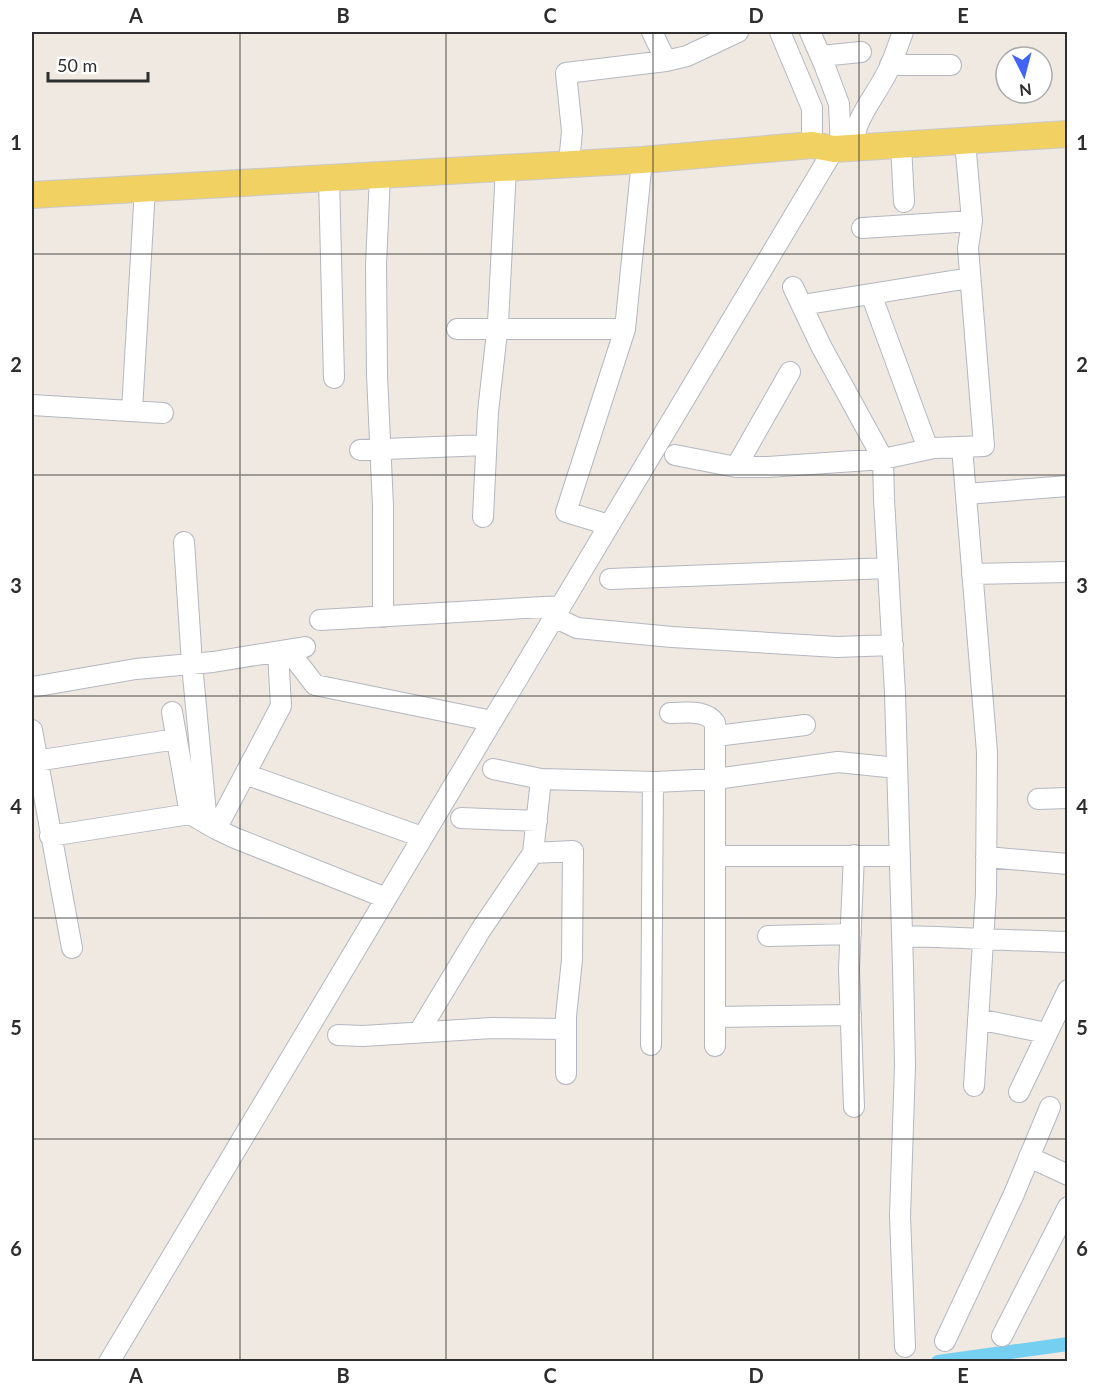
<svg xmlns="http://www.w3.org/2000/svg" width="1099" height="1393" font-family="Lato,sans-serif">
	<rect width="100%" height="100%" fill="#efe9e1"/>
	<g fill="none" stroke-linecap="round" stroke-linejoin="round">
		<path stroke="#75cff0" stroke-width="14" d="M938,1362L1068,1344"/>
		<defs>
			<path id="minor" d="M652,32L666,61
				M780,32L812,108V145
				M810,32L824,64L839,104L841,149
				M821,56L861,52
				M890,65H951
				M901,145L904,202
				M852,148C856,118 869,105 883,80C892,66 897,47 903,32
				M569,164L572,131L566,73L666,61L687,56L738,32
				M380,175L376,265L377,375L383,506V617
				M329,178L334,378
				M862,228L972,221
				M793,287L821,346L883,459L884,499L895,693L903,967L905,1065L900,1216L905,1347
				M871,294L928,449
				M802,305L970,278
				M457,329H625
				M32,405L163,413
				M132,410L145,188
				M962,447L987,752L986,893L974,1086
				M360,450L486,445
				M675,455L736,467H768L883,459L934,448L984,446L968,248L972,221L965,141
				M736,467L790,372
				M966,494L1068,486
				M483,517L488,412L498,323L506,168
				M609,525L566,512L625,329L642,160
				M184,542L192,664L207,824
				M972,574L1068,572
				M610,579L888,568
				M554,617L577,628L672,637L837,647L893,645
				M320,620L561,606
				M288,650L315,685L492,721
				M32,687L136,669L213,662L305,647
				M172,712L190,814
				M670,713C685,713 706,709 715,723V1046
				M32,730L72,948
				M716,736L805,725
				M36,761L176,739
				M493,769L541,779L656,782L716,779L838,762L897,768
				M245,774L422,837
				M1038,799L1068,798
				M461,818L537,821
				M216,829L281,706L278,652
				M50,836L190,814L216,829L235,838L386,898
				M533,853L573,851L572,960L566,1016V1074
				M715,856H900
				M986,857L1068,864
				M768,936L851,934
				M902,936C958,937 1012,941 1068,942
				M715,1017L851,1015
				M978,1019L1046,1033
				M419,1032L480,931L533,853L541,779
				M338,1035L363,1036L492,1028L566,1029
				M651,1045L653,782
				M1019,1092L1068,990
				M854,1107L849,969L854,855
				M1029,1157L1068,1175
				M1002,1336L1068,1207
				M945,1341L1014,1194L1050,1107
				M109,1362L834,149"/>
			<path id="major" d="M32,195L642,160L812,145L834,149L1068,134"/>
		</defs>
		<use href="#minor" stroke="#b4b7c1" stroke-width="22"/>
		<use href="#major" stroke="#c9c9c9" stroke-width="28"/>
		<use href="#minor" stroke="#fff" stroke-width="20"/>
		<use href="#major" stroke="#f2d163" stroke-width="26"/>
	</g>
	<path fill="none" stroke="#2e2e2e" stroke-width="1.5" stroke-opacity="0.55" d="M240,32V1362M446,32V1362M653,32V1362M859,32V1362M32,254H1068M32,475H1068M32,696H1068M32,918H1068M32,1139H1068"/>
	<rect width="1099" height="1393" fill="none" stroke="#ffffff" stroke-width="66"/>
	<g transform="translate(1024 75) rotate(174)"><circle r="28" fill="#ffffff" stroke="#ababab" stroke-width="1.5"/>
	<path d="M0-4.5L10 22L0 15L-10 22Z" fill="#4264fb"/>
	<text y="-9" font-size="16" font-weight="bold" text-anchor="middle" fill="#2e2e2e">N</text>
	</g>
	<path d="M48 72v9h100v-9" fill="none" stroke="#2e2e2e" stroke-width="3"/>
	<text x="57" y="72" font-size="18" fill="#2e2e2e" stroke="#ffffff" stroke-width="4.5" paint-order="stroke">50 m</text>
	<rect x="33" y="33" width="1033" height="1327" fill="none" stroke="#2e2e2e" stroke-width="2"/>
	<g font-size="20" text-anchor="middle" font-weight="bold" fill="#2e2e2e">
		<text x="136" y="23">A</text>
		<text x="343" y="23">B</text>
		<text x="550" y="23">C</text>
		<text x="756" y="23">D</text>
		<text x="963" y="23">E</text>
		<text x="16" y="150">1</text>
		<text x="1082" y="150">1</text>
		<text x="16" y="372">2</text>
		<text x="1082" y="372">2</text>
		<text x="16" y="593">3</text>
		<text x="1082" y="593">3</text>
		<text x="16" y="814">4</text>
		<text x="1082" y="814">4</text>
		<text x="16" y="1035">5</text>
		<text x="1082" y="1035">5</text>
		<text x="16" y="1256">6</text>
		<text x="1082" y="1256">6</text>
		<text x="136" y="1383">A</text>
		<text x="343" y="1383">B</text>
		<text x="550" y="1383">C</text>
		<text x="756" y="1383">D</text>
		<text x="963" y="1383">E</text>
	</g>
</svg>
